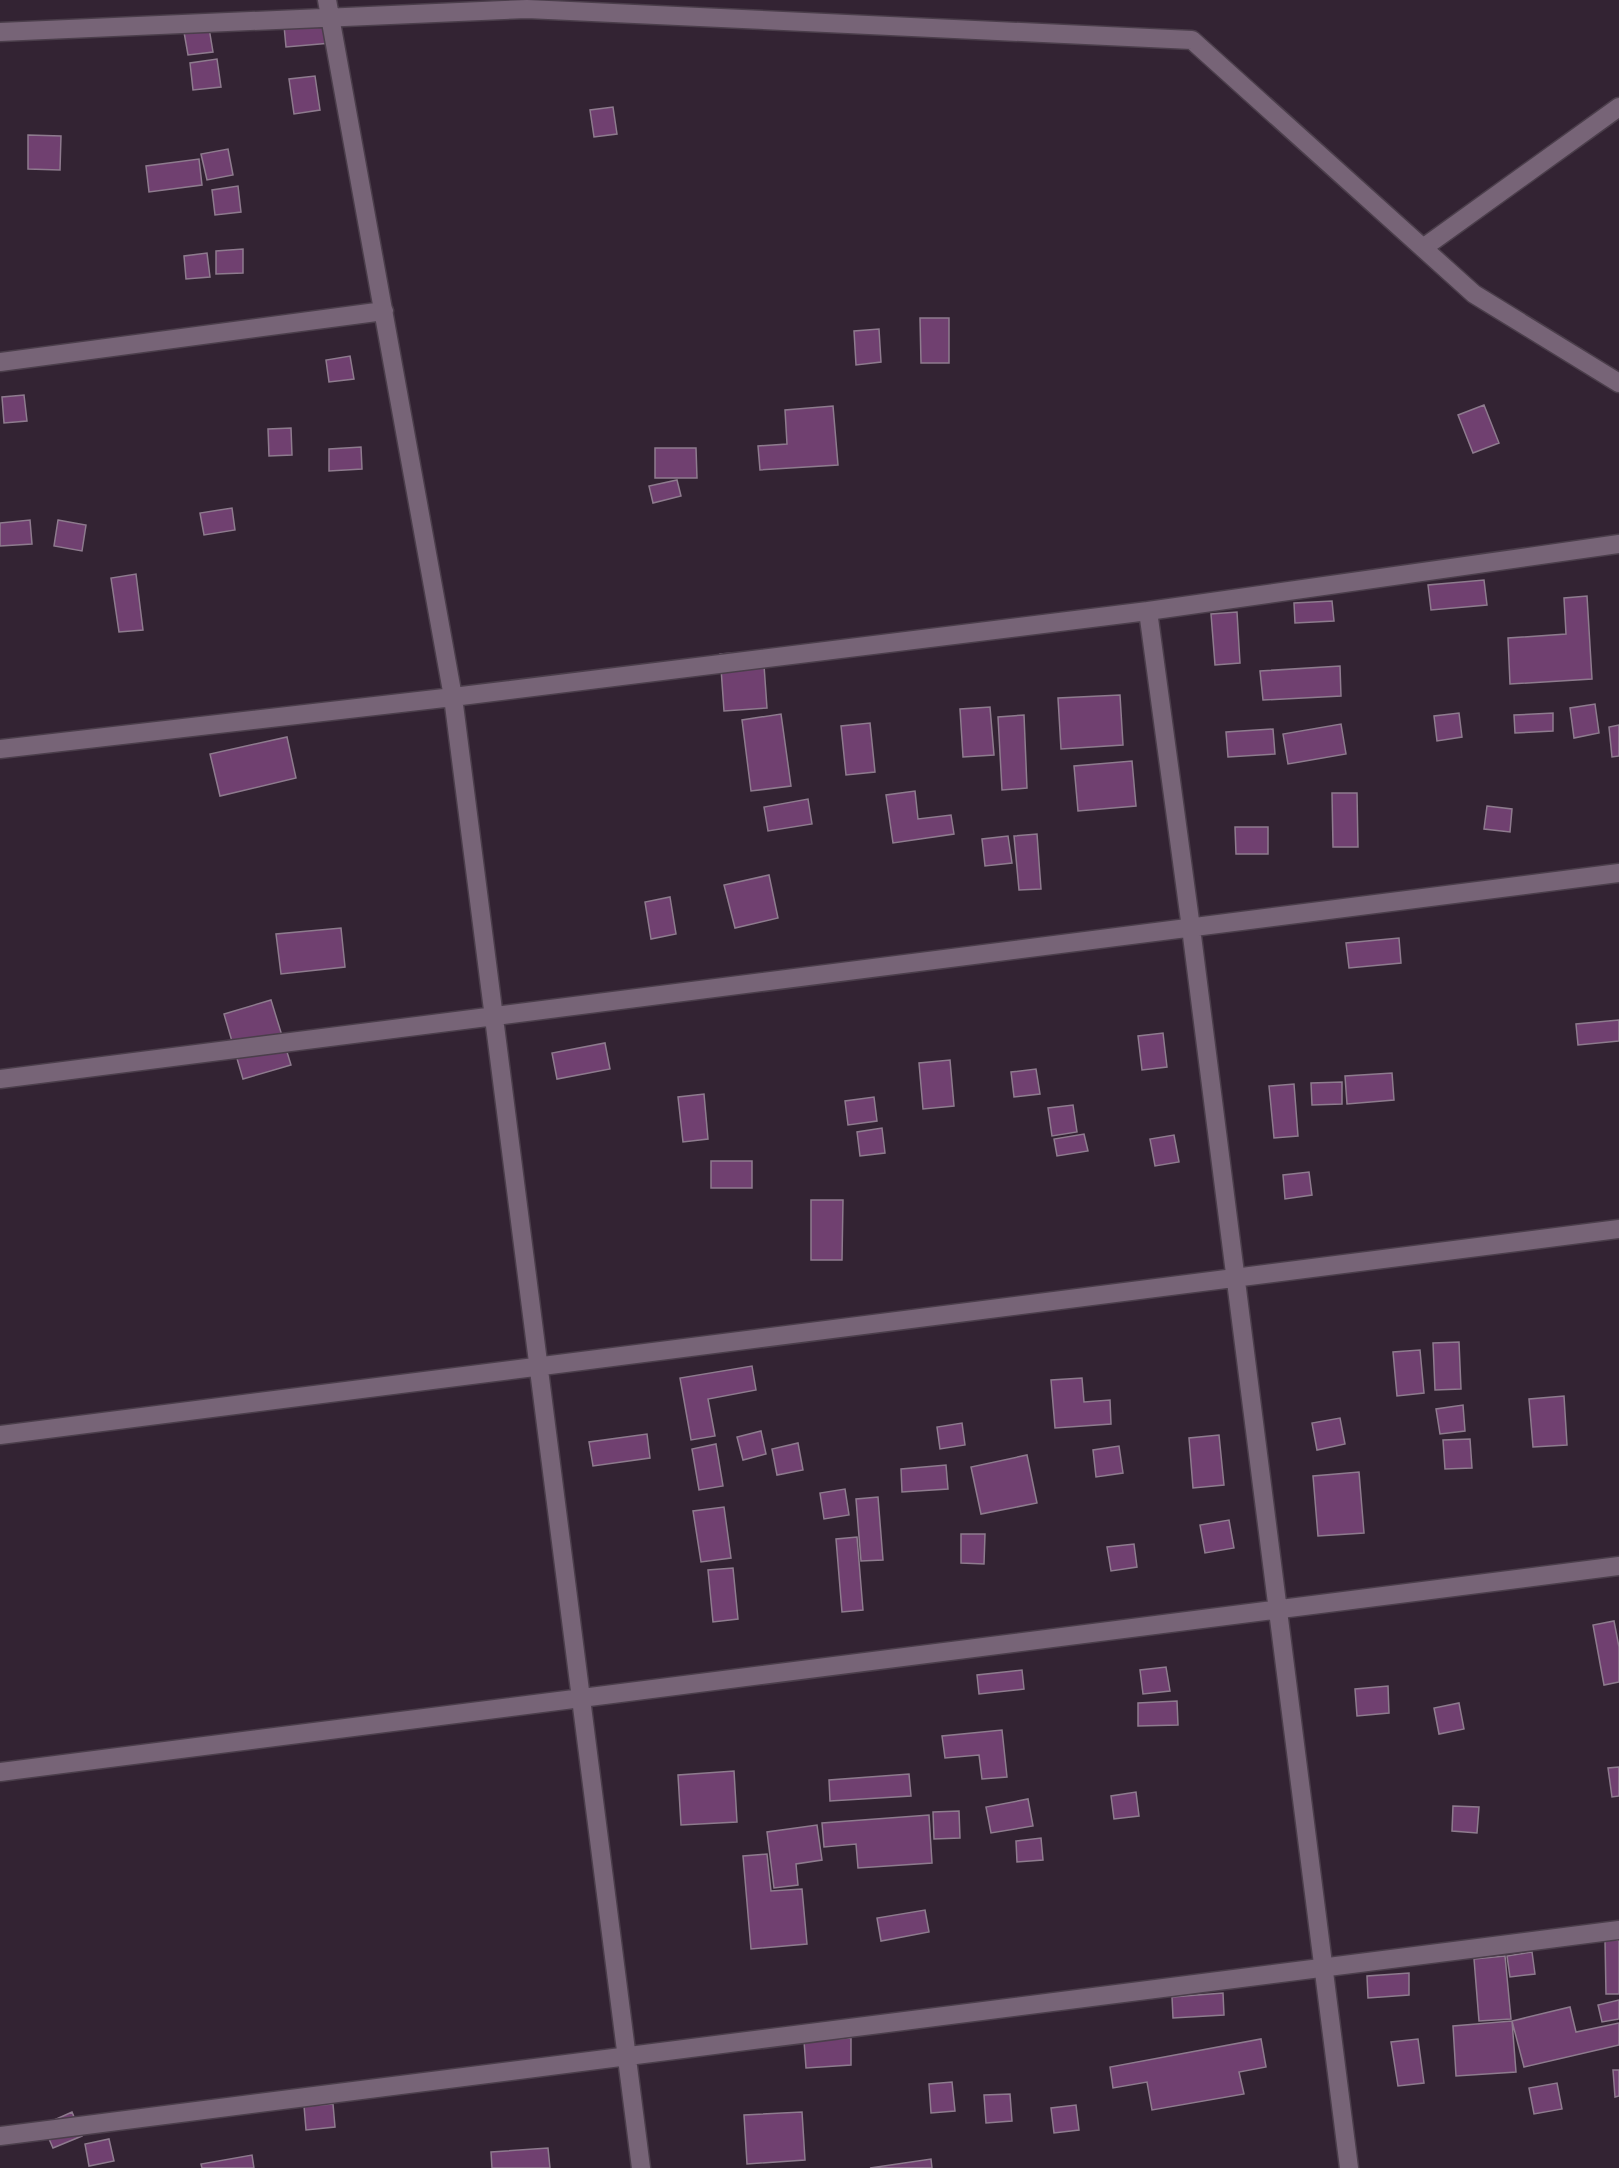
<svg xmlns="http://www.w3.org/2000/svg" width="1619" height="2168" font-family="Helvetica,sans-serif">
	<rect width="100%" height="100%" fill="#332333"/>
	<path fill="#704070" stroke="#8e7b8e" stroke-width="1.5" d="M328,10L331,43L286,47L283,15Z
		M209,28L213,52L188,55L184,32Z
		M217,59L221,87L193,90L190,63Z
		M315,76L320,110L294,114L289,79Z
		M613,107L617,134L594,137L590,110Z
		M28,135L61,136L60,170L28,169Z
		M228,149L233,175L207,180L201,154Z
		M199,159L202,185L149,192L146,166Z
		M238,186L241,212L215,215L212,190Z
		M243,249V273L216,274V251Z
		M207,253L210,277L186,279L184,256Z
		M920,318H949V363H921Z
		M879,329L881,362L856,365L854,331Z
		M350,356L354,379L329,382L326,360Z
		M24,395L27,421L4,423L2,397Z
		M1484,405L1499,443L1473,453L1458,415Z
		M833,406L838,465L760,470L758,446L787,444L785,410Z
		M291,428L292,455L269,456L268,429Z
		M361,447L362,469L329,471V449Z
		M655,448H696L697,478H655Z
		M677,480L681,496L653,503L649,486Z
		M232,508L235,530L204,535L200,513Z
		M30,520L32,544L0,546V523Z
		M58,520L86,525L82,551L54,546Z
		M136,574L143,630L119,632L111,578Z
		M1484,580L1487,605L1431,610L1428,585Z
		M1587,596L1592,679L1510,684L1508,638L1566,634L1564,598Z
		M1332,601L1334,621L1295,623L1294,603Z
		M1237,612L1240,663L1215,665L1211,614Z
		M763,651L767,708L724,711L720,654Z
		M1340,666L1341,696L1263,700L1260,671Z
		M1120,695L1123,745L1061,749L1058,698Z
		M1595,704L1599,733L1574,738L1570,708Z
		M990,707L994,755L963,757L960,709Z
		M1459,713L1462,737L1437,741L1434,716Z
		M1553,713V731L1515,733L1514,715Z
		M781,714L791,786L751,791L742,720Z
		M1024,715L1027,788L1002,790L998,717Z
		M870,723L875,772L846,775L841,726Z
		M1341,724L1346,754L1288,764L1283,734Z
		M1619,725V756L1612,757L1609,727Z
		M1273,729L1275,754L1228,757L1226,732Z
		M287,737L296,778L220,796L210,754Z
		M1132,761L1136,806L1078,811L1074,766Z
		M915,791L918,819L951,815L954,834L893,843L886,795Z
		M1332,793H1357L1358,847H1333Z
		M808,799L812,824L768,831L764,807Z
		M1487,806L1512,809L1510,832L1484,829Z
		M1235,827H1268V854H1236Z
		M1037,834L1041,889L1019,890L1014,836Z
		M1008,836L1012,863L985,866L982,839Z
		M769,875L778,918L735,928L724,885Z
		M670,897L676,934L651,939L645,902Z
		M341,928L345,967L281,974L276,934Z
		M1399,938L1401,963L1349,968L1346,943Z
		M271,1000L291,1065L243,1079L224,1014Z
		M1619,1020V1041L1578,1045L1576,1024Z
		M1163,1033L1167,1067L1142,1070L1138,1036Z
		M605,1043L610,1069L557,1079L552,1053Z
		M950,1060L954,1106L923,1109L919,1063Z
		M1036,1069L1040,1094L1014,1097L1011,1072Z
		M1392,1073L1394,1100L1347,1104L1345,1076Z
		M1342,1082V1104L1312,1105L1311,1083Z
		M1294,1084L1298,1136L1274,1138L1269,1086Z
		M704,1094L708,1139L683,1142L678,1097Z
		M874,1097L877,1121L848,1125L845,1101Z
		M1073,1105L1077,1132L1052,1136L1048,1108Z
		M882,1128L885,1153L860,1156L857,1132Z
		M1084,1134L1088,1151L1057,1156L1054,1139Z
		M1174,1135L1179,1162L1155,1166L1150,1139Z
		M711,1161H752V1188H711Z
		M1309,1172L1312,1195L1285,1199L1283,1175Z
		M811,1200H843L842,1260H811Z
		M1459,1342L1461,1389L1435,1390L1433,1343Z
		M1420,1350L1424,1393L1397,1396L1393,1352Z
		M752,1366L756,1390L708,1399L715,1436L691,1440L680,1378Z
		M1082,1378L1084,1402L1110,1400L1111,1424L1055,1428L1051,1380Z
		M1564,1396L1567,1445L1533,1447L1529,1399Z
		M1463,1405L1465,1431L1440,1434L1436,1409Z
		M1340,1418L1345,1444L1317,1450L1312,1423Z
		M962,1423L965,1445L940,1449L937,1427Z
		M761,1431L766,1454L743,1460L737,1437Z
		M647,1434L650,1458L593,1466L589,1442Z
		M1219,1435L1224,1485L1193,1488L1189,1438Z
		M1470,1439L1472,1468L1445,1469L1443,1440Z
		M798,1443L803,1470L777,1475L772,1449Z
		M716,1444L723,1486L699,1490L692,1449Z
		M1119,1446L1123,1473L1096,1477L1093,1450Z
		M1027,1455L1037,1503L981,1514L971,1467Z
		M946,1465L948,1489L902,1492L901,1469Z
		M1359,1472L1364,1533L1318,1536L1313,1476Z
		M845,1489L849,1515L824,1519L820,1493Z
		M878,1497L883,1560L861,1561L856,1499Z
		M724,1507L731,1558L701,1562L693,1511Z
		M1229,1520L1234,1548L1205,1553L1200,1525Z
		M961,1534H985L984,1564L961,1563Z
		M857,1537L863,1610L842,1612L836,1539Z
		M1134,1544L1137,1567L1111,1571L1107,1547Z
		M733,1568L738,1619L713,1622L708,1570Z
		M1614,1621L1619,1647V1682L1604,1685L1593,1625Z
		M1166,1667L1170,1691L1143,1694L1140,1670Z
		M1022,1670L1024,1689L979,1694L977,1675Z
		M1388,1686L1389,1713L1357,1716L1355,1689Z
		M1177,1701L1178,1725L1138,1726V1703Z
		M1459,1703L1464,1729L1439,1734L1434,1708Z
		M1002,1730L1007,1777L982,1779L979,1755L945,1758L942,1736Z
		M1619,1767V1796L1612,1797L1608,1768Z
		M734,1771L737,1822L681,1825L678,1775Z
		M909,1774L911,1796L830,1801L829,1780Z
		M1136,1792L1139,1816L1114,1819L1111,1796Z
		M1028,1799L1033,1826L991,1833L986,1807Z
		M1453,1806L1479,1807L1477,1833L1452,1831Z
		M959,1811L960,1838L934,1839L933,1812Z
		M929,1815L932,1863L858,1868L856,1844L824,1847L822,1823Z
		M817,1825L822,1860L796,1864L798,1885L774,1888L767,1832Z
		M1041,1838L1043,1860L1017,1862L1016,1841Z
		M767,1854L771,1891L802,1889L807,1944L751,1949L743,1856Z
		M925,1910L929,1932L881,1941L877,1918Z
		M1605,1940H1619V1994H1606Z
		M1532,1952L1535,1974L1510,1977L1507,1956Z
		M1505,1956L1511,2019L1479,2021L1474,1959Z
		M1409,1973V1995L1368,1998L1367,1976Z
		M1223,1993L1224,2015L1173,2018L1172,1997Z
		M1619,2000V2019L1602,2022L1598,2005Z
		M1570,2007L1576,2032L1619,2023V2045L1524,2067L1512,2021Z
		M1512,2021L1516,2072L1456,2076L1453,2026Z
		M851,2038V2065L806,2068L804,2041Z
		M1261,2039L1266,2067L1239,2072L1244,2094L1152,2110L1147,2082L1113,2088L1110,2067Z
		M1418,2039L1424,2083L1398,2086L1391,2042Z
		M1613,2070H1619V2096L1615,2097Z
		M952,2082L955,2111L931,2113L929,2084Z
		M1557,2083L1562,2109L1534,2114L1529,2088Z
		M1010,2094L1012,2121L986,2123L984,2095Z
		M333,2104L335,2127L306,2130L304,2106Z
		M1076,2105L1079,2130L1054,2133L1051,2108Z
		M72,2112L82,2136L53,2148L43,2125Z
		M802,2112L805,2160L747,2164L744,2115Z
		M109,2139L114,2161L89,2166L85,2144Z
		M548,2148L550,2168H492L491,2152Z
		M252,2155L254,2168H202L201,2164Z
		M931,2159L932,2168H870Z"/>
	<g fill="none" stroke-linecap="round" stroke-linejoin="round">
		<defs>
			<path id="street" d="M327,0L453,697L641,2168
				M0,32L527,9L1192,40L1474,294L1619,383
				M1423,248L1619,107
				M0,362L384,311
				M1148,611L1191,928L1349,2168
				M0,749L453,697L1148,611L1619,544
				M0,1079L1619,873
				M0,1435L1619,1229
				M0,1772L1619,1566
				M0,2136L1619,1930"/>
		</defs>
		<use href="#street" stroke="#4b3e4b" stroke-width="21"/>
		<use href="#street" stroke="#776477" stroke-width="18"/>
	</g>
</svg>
